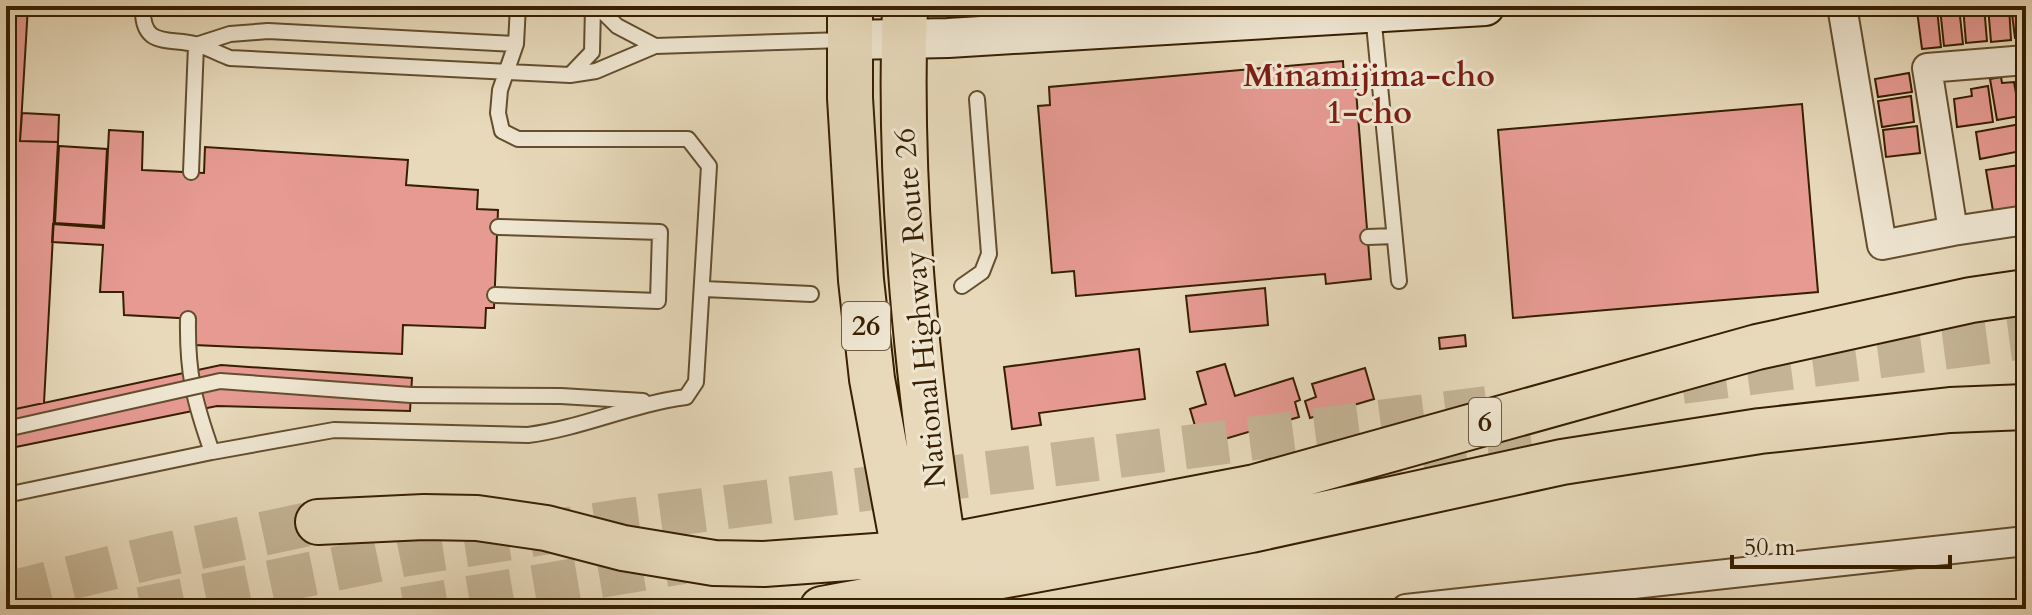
<svg xmlns="http://www.w3.org/2000/svg" width="2032" height="615" font-family="Cardo,serif">
	<rect width="100%" height="100%" fill="#e7d9ba"/>
	<filter id="stains"><feTurbulence type="fractalNoise" baseFrequency=".0025" numOctaves="4"/><feColorMatrix values="0 0 0 0 .2 0 0 0 0 .09 0 0 0 0 .02 0 0 0 .5 -.17"/></filter>
	<radialGradient id="worn" r=".72"><stop offset=".6" stop-color="#630" stop-opacity="0"/><stop offset="1" stop-color="#630" stop-opacity=".3"/></radialGradient>
	<path fill="#e69a92" stroke="#371f00" stroke-width="2" d="M6,6H28L20,141L58,142L44,403L6,411Z
		M1963,6H1984L1987,41L1966,43Z
		M1988,6H2009L2011,40L1991,42Z
		M2011,6H2026V37L2015,38Z
		M1959,7L1963,44L1944,46L1940,8Z
		M1937,9L1941,47L1922,49L1917,11Z
		M1343,61L1344,79L1355,78L1371,279L1326,284L1325,274L1076,296L1074,271L1052,273L1038,106L1050,105L1049,87Z
		M1909,73L1912,92L1878,97L1875,79Z
		M2001,77L2002,83L2014,82L2020,116L1997,120L1990,79Z
		M2026,82V118L2024,119L2019,83Z
		M1988,86L1993,122L1957,127L1954,99L1972,96L1971,89Z
		M1911,96L1914,122L1882,127L1878,101Z
		M1802,104L1818,292L1513,318L1498,130Z
		M22,113L59,115L58,142L20,141Z
		M2026,123V150L1980,159L1976,132Z
		M1917,126L1920,153L1886,157L1883,130Z
		M109,130L143,132L142,170L204,173L205,147L408,160L406,185L478,190L477,209L498,210L494,308H486L485,328L403,325L402,354L194,345L196,319L124,315L123,292H100L103,245L52,242L53,224L104,228Z
		M59,146L107,149L103,226L55,223Z
		M2026,164V206L1993,211L1986,170Z
		M1265,288L1268,325L1190,332L1186,296Z
		M1465,335L1466,346L1440,349L1439,338Z
		M1139,349L1145,399L1039,413L1041,425L1012,429L1004,367Z
		M1225,364L1235,396L1293,378L1300,400L1295,402L1299,417L1201,446L1190,409L1206,404L1197,372Z
		M221,365L412,378L410,411L217,406L6,449V411Z
		M1365,368L1374,399L1310,418L1305,401L1316,397L1312,384Z"/>
	<g fill="none" stroke-linecap="round" stroke-linejoin="round">
		<path stroke="#c4b495" stroke-width="44" stroke-dasharray="44 22" stroke-linecap="butt" d="M1682,382L2026,337
			M1358,473L1551,447
			M6,594L154,557L318,522
			M141,609L402,555L627,520L1487,408
			M404,609L683,562"/>
		<defs>
			<path id="lane" d="M143,6C141,47 166,38 195,44C207,47 219,54 230,58L570,75L596,71L655,46L844,40
				M597,6L617,26L655,46
				M1373,14L1399,281
				M196,45L230,34L268,31L516,44
				M570,75L592,52L593,6
				M191,172L196,45
				M1368,237L1394,236
				M962,286L982,272L989,254L977,99
				M704,289L811,294
				M495,295L658,301L660,232L498,227
				M188,319C187,373 194,401 212,452L334,430L528,435C582,428 632,404 686,397L696,382L709,166L688,139H518L502,131L498,113L500,90L516,44L518,6
				M411,395L561,396L643,401
				M6,495L212,452"/>
			<path id="street" d="M1842,6L1882,245L1953,231L2026,220
				M1953,231L1927,68L2026,60
				M1406,609L2026,541"/>
			<path id="secondary" d="M849,40L948,38L1485,6"/>
			<path id="highway" d="M850,6V98L861,280L872,379L910,583
				M905,6C898,197 918,388 948,577
				M318,522L424,517L477,518L546,528L623,548L714,563L764,564L904,554L1255,487L1757,347L1971,300L2026,292
				M822,609L1251,530L1562,462L1760,431L1950,410L2026,407"/>
		</defs>
		<use href="#lane" stroke="#634e2e" stroke-width="18"/>
		<use href="#street" stroke="#634e2e" stroke-width="32"/>
		<use href="#secondary" stroke="#371f00" stroke-width="42"/>
		<use href="#highway" stroke="#371f00" stroke-width="48"/>
		<use href="#lane" stroke="#efe6d2" stroke-width="14"/>
		<use href="#street" stroke="#efe6d2" stroke-width="28"/>
		<use href="#secondary" stroke="#efe6d2" stroke-width="38"/>
		<use href="#highway" stroke="#e7d9ba" stroke-width="44"/>
		<defs>
			<path id="lane-bridge" d="M6,429L220,381L411,395"/>
		</defs>
		<use href="#lane-bridge" stroke="#634e2e" stroke-width="18" stroke-linecap="butt"/>
		<use href="#lane-bridge" stroke="#efe6d2" stroke-width="14"/>
	</g>
	<g text-anchor="middle" dominant-baseline="central" stroke-width="6" stroke-linejoin="round" paint-order="stroke">
		<g fill="#efe6d2" stroke="#6e5b3f" stroke-width="2">
			<rect x="842" y="302" width="48" height="48" rx="6"/>
			<rect x="1469" y="398" width="32" height="48" rx="6"/>
		</g>
		<g font-size="28" font-weight="bold" fill="#371f00">
			<text x="866" y="326">26</text>
			<text x="1485" y="422">6</text>
		</g>
		<g font-size="30" fill="#371f00" stroke="#efe6d2">
			<text transform="translate(920 308) rotate(-95)">National Highway Route 26</text>
		</g>
		<g font-size="32" font-weight="bold" fill="#7a1f14" stroke="#efe6d2">
			<text x="1369" y="76">Minamijima-cho<tspan x="1369" dy="37">1-cho</tspan></text>
		</g>
	</g>
	<rect width="2032" height="615" fill="none" stroke="#e7d9ba" stroke-width="32"/>
	<rect x="8" y="8" width="2016" height="599" fill="none" stroke="#371f00" stroke-width="4"/>
	<rect x="16" y="16" width="2000" height="583" fill="none" stroke="#371f00" stroke-width="2"/>
	<path d="M1732 555v12h218v-12" fill="none" stroke="#371f00" stroke-width="4"/>
	<text x="1744" y="555" font-size="24" fill="#371f00" stroke="#efe6d2" stroke-width="6" paint-order="stroke">50 m</text>
	<rect width="100%" height="100%" filter="url(#stains)"/>
	<rect width="100%" height="100%" fill="url(#worn)"/>
</svg>
